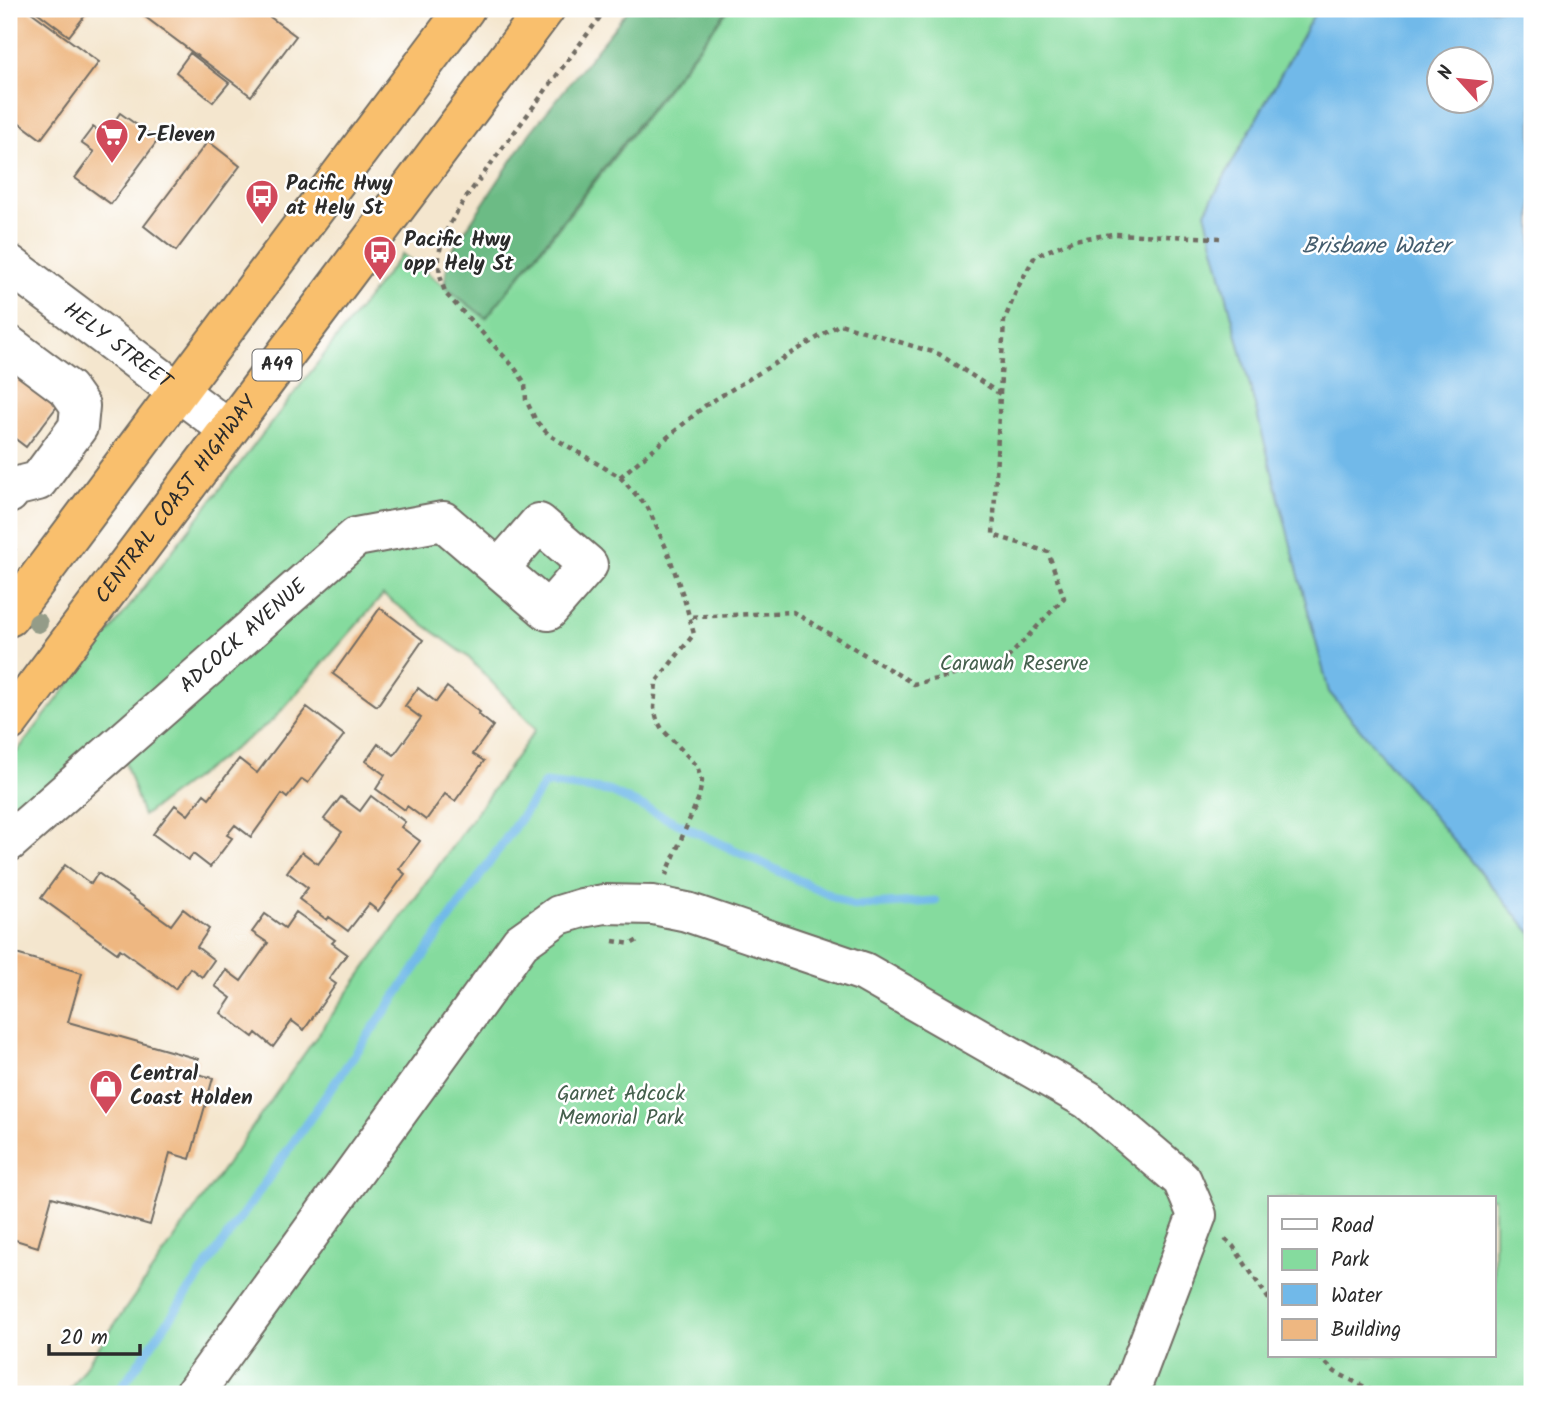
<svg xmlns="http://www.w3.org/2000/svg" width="1541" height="1403" font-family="Kalam,sans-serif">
	<rect width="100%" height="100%" fill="#fff"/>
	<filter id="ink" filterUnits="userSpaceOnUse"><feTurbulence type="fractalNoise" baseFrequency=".0143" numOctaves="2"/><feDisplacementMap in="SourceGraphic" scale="14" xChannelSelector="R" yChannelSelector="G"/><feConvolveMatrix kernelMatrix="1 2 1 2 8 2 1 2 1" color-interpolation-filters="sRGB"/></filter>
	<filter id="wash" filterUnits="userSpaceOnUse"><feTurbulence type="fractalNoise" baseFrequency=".00686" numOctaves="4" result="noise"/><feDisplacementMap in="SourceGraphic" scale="28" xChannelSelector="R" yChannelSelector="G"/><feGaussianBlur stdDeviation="1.57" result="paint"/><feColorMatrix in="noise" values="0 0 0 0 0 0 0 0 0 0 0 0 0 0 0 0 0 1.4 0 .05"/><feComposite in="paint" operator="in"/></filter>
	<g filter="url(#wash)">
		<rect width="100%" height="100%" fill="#f4e6ce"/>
		<path fill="#85db9e" stroke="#588364" stroke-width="2" fill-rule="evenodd" d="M729,9H1317L1205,212L1329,692L1532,934V1394H66L272,1099L536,729L467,656L383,595L273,720L143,816L116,735L9,821V762L402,254L486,318L577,205ZM1270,1198H1494V1356H1270Z"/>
		<path fill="#6cbb85" stroke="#4c7358" stroke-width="2" d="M629,9H728L486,318L444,286L449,255L530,133Z"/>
		<path fill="#71b9e9" stroke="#4e728a" stroke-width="2" fill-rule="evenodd" d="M1317,9H1532V934L1329,692L1205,212ZM1440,60H1482V102H1440Z"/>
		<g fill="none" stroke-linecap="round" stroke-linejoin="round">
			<path stroke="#71b9e9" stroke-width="9" d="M117,1394L545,783L609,791L853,906L935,901"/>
		</g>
		<g id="blocks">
			<path fill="#eeb781" d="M17,9H27L99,62L41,139L9,115V19Z
				M33,9H90L69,36Z
				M143,9H259L296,36L251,96L140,13Z
				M190,53L229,83L213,102L176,72Z
				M120,113L158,140L111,204L75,178L94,152L81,143L93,127L105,135Z
				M208,141L240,166L176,251L144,226Z
				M9,353L65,396L26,447L9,434Z
				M380,608L423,640L377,706L333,674Z
				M447,687L480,712L478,714L493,726L473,754L484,761L455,801L445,794L426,820L407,806L405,810L376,789L385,775L366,761L378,744L394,755L421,718L405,706L418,688L436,702Z
				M307,707L344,735L308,783L302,779L287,798L282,794L251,837L235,825L227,835L232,838L210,867L193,854L188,860L153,834L175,805L188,815L204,794L209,798L239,759L257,773Z
				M371,796L405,822L401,827L420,841L399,869L405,874L378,911L369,904L348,931L329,917L327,920L299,899L308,888L287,872L302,852L318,864L342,832L324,819L341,797L360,811Z
				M65,865L91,884L98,873L171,925L183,909L209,929L197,947L214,960L202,977L190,968L175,989L120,949L117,953L41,898Z
				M296,912L335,940L332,943L347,954L329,979L336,984L304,1030L292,1021L273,1047L256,1033L253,1037L221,1013L231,998L215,986L226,970L241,981L268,943L252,932L265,914L285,928Z
				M9,952L82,973L68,1022L198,1059L194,1073L213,1078L190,1159L170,1153L150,1225L52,1197L38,1247L9,1238Z"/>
		</g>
	</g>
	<g filter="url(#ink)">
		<use href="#blocks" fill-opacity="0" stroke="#716c64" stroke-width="2"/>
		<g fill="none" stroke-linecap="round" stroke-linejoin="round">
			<defs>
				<g id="minor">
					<path id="s1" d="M9,264L228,429"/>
					<path d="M9,345L68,389L80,406L78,427L38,481L14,487L9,494"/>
					<path id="s2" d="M9,842L356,537L443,521L548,611L588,565L539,523L499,569"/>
					<path d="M194,1394L521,942L559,915L582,908L604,904L653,905L687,912L864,972L1088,1100L1182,1180L1197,1215L1129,1394"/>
				</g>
				<g id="highway">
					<path d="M9,617L465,9"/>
					<path id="s3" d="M9,722L545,9"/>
				</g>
			</defs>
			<use href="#minor" stroke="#716c64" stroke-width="42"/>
			<use href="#highway" stroke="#716c64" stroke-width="42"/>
			<path stroke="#716c64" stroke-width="4.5" stroke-dasharray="5 5" stroke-linecap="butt" d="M606,9L467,196C445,231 429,252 446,294L514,367L525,383L526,400L536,421L549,435L620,477L648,508L667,550L684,598L694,634L656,682L654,708L657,720L662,729L697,766L702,781L699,797L666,875
				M1000,394L1004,321L1018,287L1035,256L1074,240L1113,234L1220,238
				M620,477L706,405L840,324L939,354L1000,394L993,535L1048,552L1064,598L1002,664L914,684L793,612L689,617
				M9,542L15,551
				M613,941L631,944L638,940
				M1225,1239L1233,1246L1270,1301
				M1319,1356L1335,1372L1379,1394"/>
			<use href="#minor" stroke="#fff" stroke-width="38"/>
			<use href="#highway" stroke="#f9bf6d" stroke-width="38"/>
		</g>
		<circle fill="#949c88" cx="38" cy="623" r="10"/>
	</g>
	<defs>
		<symbol id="supermarket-pin" viewBox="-11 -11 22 30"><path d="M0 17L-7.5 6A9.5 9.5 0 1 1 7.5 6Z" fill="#d1495b" stroke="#fff"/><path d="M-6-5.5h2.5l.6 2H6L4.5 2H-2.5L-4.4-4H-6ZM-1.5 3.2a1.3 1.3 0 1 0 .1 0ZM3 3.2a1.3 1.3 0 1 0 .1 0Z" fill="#fff"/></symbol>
		<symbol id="bus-pin" viewBox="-11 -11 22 30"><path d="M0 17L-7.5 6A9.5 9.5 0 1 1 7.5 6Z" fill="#d1495b" stroke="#fff"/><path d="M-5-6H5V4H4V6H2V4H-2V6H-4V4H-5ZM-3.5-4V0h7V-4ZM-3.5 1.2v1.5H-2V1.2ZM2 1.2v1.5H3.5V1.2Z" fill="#fff"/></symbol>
		<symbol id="shop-pin" viewBox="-11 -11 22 30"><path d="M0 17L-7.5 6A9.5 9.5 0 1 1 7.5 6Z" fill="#d1495b" stroke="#fff"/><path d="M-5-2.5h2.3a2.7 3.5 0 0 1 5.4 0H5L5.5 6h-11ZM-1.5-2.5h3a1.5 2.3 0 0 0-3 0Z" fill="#fff"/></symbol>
	</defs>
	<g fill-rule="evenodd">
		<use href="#supermarket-pin" x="93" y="116" width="38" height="52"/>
		<use href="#bus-pin" x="243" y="177" width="38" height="52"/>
		<use href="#bus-pin" x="361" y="233" width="38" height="52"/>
		<use href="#shop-pin" x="87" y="1067" width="38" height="52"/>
	</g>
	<g text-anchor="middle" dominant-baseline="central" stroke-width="5" stroke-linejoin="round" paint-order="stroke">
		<rect fill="#fff" stroke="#6b6b6b" stroke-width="2" x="252.5" y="349.5" width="49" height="31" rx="5"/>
		<g font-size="19" font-weight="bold" fill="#2b2b2b">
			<text x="277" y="365">A49</text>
		</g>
		<g font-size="21" font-weight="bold" fill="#2b2b2b" stroke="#fff" text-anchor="start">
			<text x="136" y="135">7-Eleven</text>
			<text x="286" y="184">Pacific Hwy<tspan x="286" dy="24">at Hely St</tspan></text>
			<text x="404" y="240">Pacific Hwy<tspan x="404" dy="24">opp Hely St</tspan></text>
			<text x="130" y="1074">Central<tspan x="130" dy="24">Coast Holden</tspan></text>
		</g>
		<g font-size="21" fill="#2b2b2b" stroke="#fff">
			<text stroke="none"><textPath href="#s1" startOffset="136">HELY STREET</textPath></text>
			<text stroke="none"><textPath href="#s3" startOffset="278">CENTRAL COAST HIGHWAY</textPath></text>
			<text stroke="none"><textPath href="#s2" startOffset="312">ADCOCK AVENUE</textPath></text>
		</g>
		<g font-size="21" fill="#46604e" stroke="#fff">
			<text x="1014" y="664">Carawah Reserve</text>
			<text x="621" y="1094">Garnet Adcock<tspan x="621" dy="24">Memorial Park</tspan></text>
		</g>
		<g font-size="23" font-style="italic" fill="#445d6e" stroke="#fff">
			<text x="1376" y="247">Brisbane Water</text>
		</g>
	</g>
	<rect width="1541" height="1403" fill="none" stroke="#fff" stroke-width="35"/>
	<rect x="1268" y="1196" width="228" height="161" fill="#ffffff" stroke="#aaaaaa" stroke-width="2"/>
	<rect x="1282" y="1219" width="35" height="10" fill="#ffffff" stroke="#aaaaaa" stroke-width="2"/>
	<text x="1331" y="1232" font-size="21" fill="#2b2b2b">Road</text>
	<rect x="1282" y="1249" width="35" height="21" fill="#85db9e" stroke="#aaaaaa" stroke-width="2"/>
	<text x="1331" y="1266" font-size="21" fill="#2b2b2b">Park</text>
	<rect x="1282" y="1284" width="35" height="21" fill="#71b9e9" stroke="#aaaaaa" stroke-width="2"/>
	<text x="1331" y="1302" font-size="21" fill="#2b2b2b">Water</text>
	<rect x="1282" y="1319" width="35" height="21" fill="#eeb781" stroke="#aaaaaa" stroke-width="2"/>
	<text x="1331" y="1336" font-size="21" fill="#2b2b2b">Building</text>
	<g transform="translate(1460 80) rotate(297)"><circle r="33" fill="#ffffff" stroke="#aaaaaa" stroke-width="2"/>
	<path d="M0-5L12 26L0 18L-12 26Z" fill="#d1495b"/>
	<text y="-10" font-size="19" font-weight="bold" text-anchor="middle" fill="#2b2b2b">N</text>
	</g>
	<path d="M49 1344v10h91v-10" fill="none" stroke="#2b2b2b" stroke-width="3.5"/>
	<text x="60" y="1344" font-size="21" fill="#2b2b2b" stroke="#ffffff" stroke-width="5" paint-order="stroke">20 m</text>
</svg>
